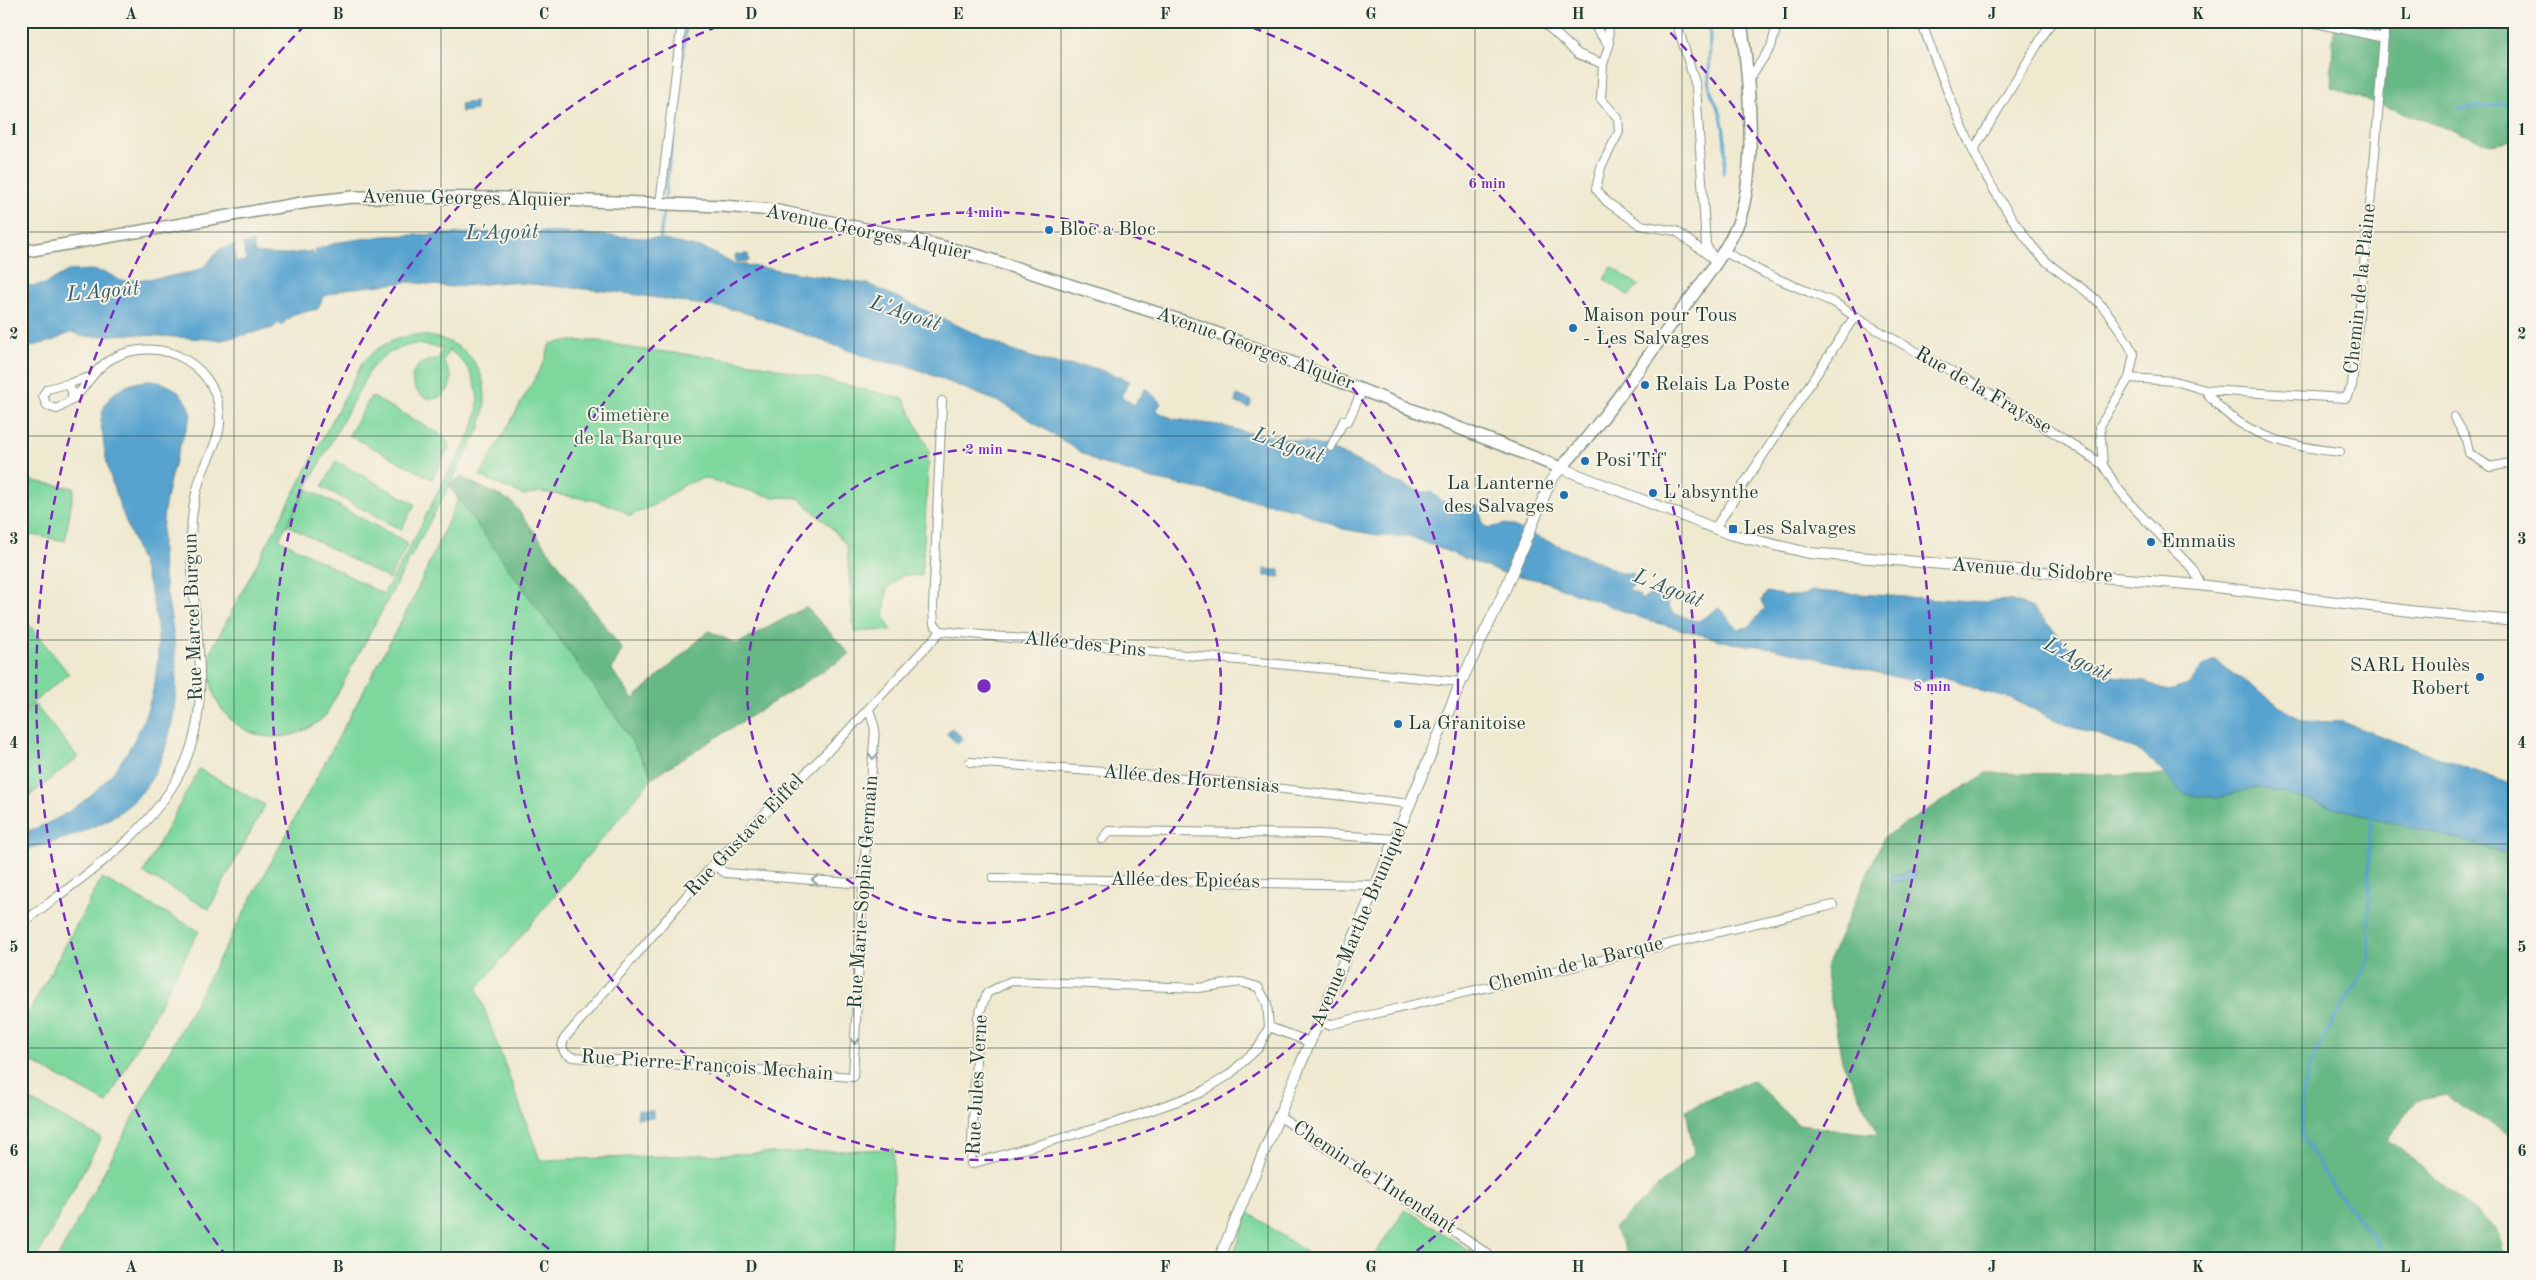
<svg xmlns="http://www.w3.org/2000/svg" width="2536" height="1280" font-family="'Old Standard TT',serif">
	<rect width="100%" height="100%" fill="#f7f3e8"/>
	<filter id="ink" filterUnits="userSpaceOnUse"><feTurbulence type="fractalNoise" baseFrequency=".02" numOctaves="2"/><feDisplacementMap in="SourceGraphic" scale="10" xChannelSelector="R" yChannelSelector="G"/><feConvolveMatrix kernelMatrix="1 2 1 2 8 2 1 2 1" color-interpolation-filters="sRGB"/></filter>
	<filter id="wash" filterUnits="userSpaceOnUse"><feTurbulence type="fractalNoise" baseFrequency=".0096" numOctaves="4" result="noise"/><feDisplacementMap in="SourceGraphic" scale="20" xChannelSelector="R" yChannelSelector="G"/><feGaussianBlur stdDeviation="1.12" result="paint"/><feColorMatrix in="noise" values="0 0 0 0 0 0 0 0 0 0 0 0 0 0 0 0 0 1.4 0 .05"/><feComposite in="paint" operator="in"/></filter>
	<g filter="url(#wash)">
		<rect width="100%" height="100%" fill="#efe9d0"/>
		<path fill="#7ed89e" stroke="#4e8a69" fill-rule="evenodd" d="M1612,267L1638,285L1629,296L1604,279Z
			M414,335C471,335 499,379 478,432L326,715C274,766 195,722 212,649L363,362C379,345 392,339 414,335ZM416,344L443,348L438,359C392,363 417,411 442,396C449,391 452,384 451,376L443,361L449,350C469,362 481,388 477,412C473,437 454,462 442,484C423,521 405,559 383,594L279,539L370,370C385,353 393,349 416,344Z
			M566,341H599L637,349L711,357L759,364L904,399L929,450L922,576L903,575L887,589L884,616L891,630L854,632L847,546L830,526L798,498L772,497L704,478L686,484L654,505L630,516L620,509L593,500L541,492L523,495L480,476L545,360L550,344Z
			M371,396L446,437L449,448L432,479L349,435Z
			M336,461L415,504L401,530L322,487Z
			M21,479L74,488L65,541L21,533Z
			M307,489L408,543L389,579L287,525Z
			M459,497L621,724L653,777L477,989L540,1160L894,1149L890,1259H57L412,601Z
			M21,615L69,674L21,712Z
			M34,704L78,757L21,803V714Z
			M199,769L265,805L209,909L143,873Z
			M102,878L199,931L107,1103L21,1056V1027Z
			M21,1095L101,1138L36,1259H21Z
			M1405,1209L1481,1258L1372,1259Z
			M1248,1212L1316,1259H1232Z"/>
		<path fill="#66b885" stroke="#427a5c" d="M2334,21H2515V140L2491,144L2331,87Z
			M461,477L512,502L622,649L612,670L633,699L709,631L737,644L806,607L850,654L653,777L621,724L449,486Z
			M1987,773L2229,776L2515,855V1139L2446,1095L2415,1101L2388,1139L2496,1229L2506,1259H1631L1614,1228L1694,1153L1686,1110L1752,1080L1799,1125L1879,1135L1842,1061L1825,969L1884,837Z"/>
		<path fill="#56a3cf" stroke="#3a7082" d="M475,102L476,110L461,112L460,104Z
			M532,231L660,239L708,250L732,263L868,284L1015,352L1051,363L1095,368L1130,381L1121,396L1134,405L1146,388L1161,403L1156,411L1174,419L1218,425L1250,433L1307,442L1329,448L1374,469L1384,477L1421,492H1431L1442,501L1460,506H1478L1484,526L1490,528L1506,524L1601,563L1620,573H1632L1639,579L1629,590L1639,595L1641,600L1656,590H1662L1667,595C1668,618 1677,613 1695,621H1699L1718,608C1727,614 1730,623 1739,629L1749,627L1765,608L1761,601L1767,592C1783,595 1798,600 1812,591L1984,602L2009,600L2033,608L2080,659L2090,660L2096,673L2147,682L2168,691L2188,685L2203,666L2216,661L2301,721L2343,722L2515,786V855L2258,787L2216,798L2184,794L2143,753L2095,733L2068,726L2008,697L1980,691L1958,681L1941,676L1917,682L1773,648L1732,643L1650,621L1543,581L1499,572L1409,536H1383L1343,529L1298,510L1153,479L1097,462L1006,405L909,366L875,360L737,310L617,292L508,282L450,287L409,282L345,289L323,297L318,309L294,314L281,325L278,323L273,328L222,340L127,334L84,337L72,332L52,341L21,349V283L32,286L45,284L68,271L92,270L107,273L121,281L166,277L192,272L205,266L220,249L234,245L236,262L246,261L243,244L253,243L255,253L281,255L312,251L313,255L316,254L315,250L339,242L384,236Z
			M748,254L749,261L736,262L735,255Z
			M151,381C171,382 188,396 191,416C174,460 160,505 162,553C163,584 172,615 175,647C180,700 172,768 129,805C99,830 58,841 21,851V833C112,808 170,711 156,618C148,557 108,499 103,437C102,429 100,422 102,414C107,391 130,381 151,381Z
			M1237,395L1252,401L1249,408L1235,402Z
			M1265,569L1280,570V577L1265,576Z
			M951,728L963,738L958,744L947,734Z
			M1915,871L1916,878L1892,883L1890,876Z
			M638,1110L653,1111V1118H637Z"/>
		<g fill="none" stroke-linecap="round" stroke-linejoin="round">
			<path stroke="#56a3cf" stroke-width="3" d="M1709,21C1712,43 1707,64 1710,87C1711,97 1718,106 1721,115C1725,132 1727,157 1723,173
				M2458,109L2515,103
				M665,196L687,21
				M660,242L663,213
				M2373,814L2369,840V957L2363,973L2328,1030L2307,1073L2300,1109L2302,1136L2334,1189L2391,1259"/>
		</g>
	</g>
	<g filter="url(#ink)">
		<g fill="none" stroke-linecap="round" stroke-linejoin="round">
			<defs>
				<path id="minor" d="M1542,21L1578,54L1603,64
					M1591,21L1609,46
					M1608,21L1609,46L1603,64L1601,99L1618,118L1619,132L1601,167L1596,189L1607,202L1640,225L1676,231L1716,261
					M1676,21L1696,86L1706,245L1713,257
					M1921,21C1951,103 1981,186 2039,254C2053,270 2075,282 2092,296C2109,311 2123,334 2134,354L2129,378L2100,426L2103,465
					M2306,21L2384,38
					M1749,79L1771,47L1778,21
					M1973,151L2052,21
					M660,204L682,21
					M1723,251L1766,274L1835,303L1863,322L1969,381L2064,439L2103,465L2116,486L2134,508L2192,568L2199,580V585
					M2129,378L2175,381L2205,390L2346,398L2352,386L2375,154L2385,21
					M67,384L72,391V400L57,409L47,406L43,396L47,389Z
					M67,384L90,377
					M2205,390C2236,434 2289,447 2340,452
					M942,401L933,609L934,624L941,631L1461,682
					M2454,417L2466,438L2469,453L2490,467L2515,462
					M1331,447L1344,420L1348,421L1363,389
					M1715,528L1855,316
					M869,709L875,729L863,884L853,1077L572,1057L565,1053L562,1047L564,1039L713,865L843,736L941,631
					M970,762L1198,779L1411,804
					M1102,839L1109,831L1319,834L1396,839
					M713,865L726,873L863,884
					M993,878L1377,885
					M21,924C80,878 152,835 184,765C217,692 189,613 191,537C191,517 194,498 200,479C206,461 219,441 220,423C222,366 162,333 113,358C94,368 87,387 72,400
					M1011,981L1198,988L1241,982L1258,987L1267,1003L1269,1027L1259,1047L1229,1075L1200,1093L1118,1122L971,1164L978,1017L987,993Z
					M1320,1021L1328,1025L1833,905
					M1269,1027L1310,1042
					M1280,1117L1488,1254L1490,1259"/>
				<path id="tertiary" d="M1219,1259L1461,682L1504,592L1551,480L1561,468L1729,534L1809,553L2199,585L2418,612L2515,621"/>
				<path id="secondary" d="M21,252L308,202L353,197L509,198L722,206L773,210L899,236L976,255L1201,327L1561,468C1601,424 1635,374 1670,326C1691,297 1729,251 1740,218C1757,164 1749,77 1741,21"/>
			</defs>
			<use href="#minor" stroke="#879382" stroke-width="10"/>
			<use href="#tertiary" stroke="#879382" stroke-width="12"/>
			<use href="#secondary" stroke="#879382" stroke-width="14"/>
			<use href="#minor" stroke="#fff" stroke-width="8"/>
			<use href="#tertiary" stroke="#fff" stroke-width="10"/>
			<use href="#secondary" stroke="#fff" stroke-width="11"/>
		</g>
		<defs><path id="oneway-chevron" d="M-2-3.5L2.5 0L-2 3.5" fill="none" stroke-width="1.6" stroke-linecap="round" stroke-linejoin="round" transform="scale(1.25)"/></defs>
		<g stroke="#8f9e9a">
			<use href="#oneway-chevron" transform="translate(873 756) rotate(94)"/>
			<use href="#oneway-chevron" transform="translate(815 880) rotate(-175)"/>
			<use href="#oneway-chevron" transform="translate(855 1041) rotate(93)"/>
		</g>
	</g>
	<path fill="none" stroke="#1f3d34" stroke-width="1" stroke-opacity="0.55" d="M234,21V1259M441,21V1259M648,21V1259M854,21V1259M1061,21V1259M1268,21V1259M1475,21V1259M1682,21V1259M1888,21V1259M2095,21V1259M2302,21V1259M21,232H2515M21,436H2515M21,640H2515M21,844H2515M21,1048H2515"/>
	<g fill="none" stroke="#7b2cbf" stroke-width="2.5" stroke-dasharray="9 6">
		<circle cx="984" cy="686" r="237"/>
		<circle cx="984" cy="686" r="474"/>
		<path d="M561 1258A711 711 0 0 1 729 22M1239 22A711 711 0 0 1 1407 1258"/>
		<path d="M227 1257A948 948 0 0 1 308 22M1660 22A948 948 0 0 1 1741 1257"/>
	</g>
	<g fill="#1f6fb2" stroke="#f7f3e8" stroke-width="2">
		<circle cx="1049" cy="230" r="5"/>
		<circle cx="1573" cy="328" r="5"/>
		<circle cx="1645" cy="385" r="5"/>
		<circle cx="1585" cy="461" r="5"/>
		<circle cx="1653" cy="493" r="5"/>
		<circle cx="1564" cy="495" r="5"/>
		<rect x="1728" y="524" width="10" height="10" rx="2.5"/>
		<circle cx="2151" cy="542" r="5"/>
		<circle cx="2480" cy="677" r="5"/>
		<circle cx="1398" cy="724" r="5"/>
	</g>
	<g text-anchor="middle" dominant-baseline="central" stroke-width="4" stroke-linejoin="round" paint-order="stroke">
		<g font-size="20" fill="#1f3d34" stroke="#f7f3e8">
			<text transform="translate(466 199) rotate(1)">Avenue Georges Alquier</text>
			<text transform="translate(868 233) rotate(12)">Avenue Georges Alquier</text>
			<text transform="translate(2361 289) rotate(-84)">Chemin de la Plaine</text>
			<text transform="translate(1255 349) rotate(20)">Avenue Georges Alquier</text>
			<text transform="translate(1983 391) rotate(30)">Rue de la Fraysse</text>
			<text transform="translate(2032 571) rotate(4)">Avenue du Sidobre</text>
			<text transform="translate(194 617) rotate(-92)">Rue Marcel Burgun</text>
			<text transform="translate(1085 645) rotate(6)">Allée des Pins</text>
			<text transform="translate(1191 780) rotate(5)">Allée des Hortensias</text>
			<text transform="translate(745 836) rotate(-46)">Rue Gustave Eiffel</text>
			<text transform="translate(1185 881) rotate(1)">Allée des Epicéas</text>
			<text transform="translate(864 892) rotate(-86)">Rue Marie-Sophie Germain</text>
			<text transform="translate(1360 925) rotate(-67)">Avenue Marthe Bruniquel</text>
			<text transform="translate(1576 965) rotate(-14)">Chemin de la Barque</text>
			<text transform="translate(707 1066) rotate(4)">Rue Pierre-François Mechain</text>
			<text transform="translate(978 1085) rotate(-87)">Rue Jules Verne</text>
			<text transform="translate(1374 1178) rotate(33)">Chemin de l'Intendant</text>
		</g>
		<g font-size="20" fill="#1f3d34" stroke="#f7f3e8" text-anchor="start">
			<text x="1059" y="230">Bloc a Bloc</text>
			<text x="1583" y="316">Maison pour Tous<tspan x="1583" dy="23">- Les Salvages</tspan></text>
			<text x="1655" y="385">Relais La Poste</text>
			<text x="1595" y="461">Posi'Tif'</text>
			<text x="1554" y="484" text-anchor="end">La Lanterne<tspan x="1554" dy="23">des Salvages</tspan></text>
			<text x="1663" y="493">L'absynthe</text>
			<text x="1743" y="529">Les Salvages</text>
			<text x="2161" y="542">Emmaüs</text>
			<text x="2470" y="666" text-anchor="end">SARL Houlès<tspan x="2470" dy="23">Robert</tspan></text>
			<text x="1408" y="724">La Granitoise</text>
		</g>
		<g font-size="20" fill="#325c49" stroke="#f7f3e8">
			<text x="628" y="416">Cimetière<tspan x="628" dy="23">de la Barque</tspan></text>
		</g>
		<g font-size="21" font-style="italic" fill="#305c62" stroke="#f7f3e8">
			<text transform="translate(502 233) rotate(-1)">L'Agoût</text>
			<text transform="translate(103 292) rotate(-5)">L'Agoût</text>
			<text transform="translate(905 314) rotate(19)">L'Agoût</text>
			<text transform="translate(1288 446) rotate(19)">L'Agoût</text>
			<text transform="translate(1668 589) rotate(22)">L'Agoût</text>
			<text transform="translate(2077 660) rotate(28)">L'Agoût</text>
		</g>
	</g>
	<circle cx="984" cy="686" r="8" fill="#7b2cbf" stroke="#f7f3e8" stroke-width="2.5"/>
	<g font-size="15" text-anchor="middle" font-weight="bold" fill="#7b2cbf" stroke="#f7f3e8" stroke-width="4" stroke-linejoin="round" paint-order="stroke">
		<text x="1487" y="188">6 min</text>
		<text x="984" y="217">4 min</text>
		<text x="984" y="454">2 min</text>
		<text x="1932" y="691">8 min</text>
	</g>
	<rect width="2536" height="1280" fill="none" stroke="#f7f3e8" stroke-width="55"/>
	<rect x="28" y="28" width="2480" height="1224" fill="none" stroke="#1f3d34" stroke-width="2"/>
	<g font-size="16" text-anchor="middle" font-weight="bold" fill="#1f3d34">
		<text x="131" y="19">A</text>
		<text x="338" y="19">B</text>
		<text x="544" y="19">C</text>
		<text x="751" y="19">D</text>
		<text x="958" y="19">E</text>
		<text x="1165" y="19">F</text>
		<text x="1371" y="19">G</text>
		<text x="1578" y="19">H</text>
		<text x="1785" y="19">I</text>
		<text x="1992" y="19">J</text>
		<text x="2198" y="19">K</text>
		<text x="2405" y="19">L</text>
		<text x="14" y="135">1</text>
		<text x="2522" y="135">1</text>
		<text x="14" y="339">2</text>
		<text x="2522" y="339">2</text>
		<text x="14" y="544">3</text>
		<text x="2522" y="544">3</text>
		<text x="14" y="748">4</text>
		<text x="2522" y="748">4</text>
		<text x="14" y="952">5</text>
		<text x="2522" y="952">5</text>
		<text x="14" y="1156">6</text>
		<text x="2522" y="1156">6</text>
		<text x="131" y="1272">A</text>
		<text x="338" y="1272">B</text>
		<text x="544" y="1272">C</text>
		<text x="751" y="1272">D</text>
		<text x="958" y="1272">E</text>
		<text x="1165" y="1272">F</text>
		<text x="1371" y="1272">G</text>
		<text x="1578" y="1272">H</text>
		<text x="1785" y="1272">I</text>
		<text x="1992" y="1272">J</text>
		<text x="2198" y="1272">K</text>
		<text x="2405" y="1272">L</text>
	</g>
</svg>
